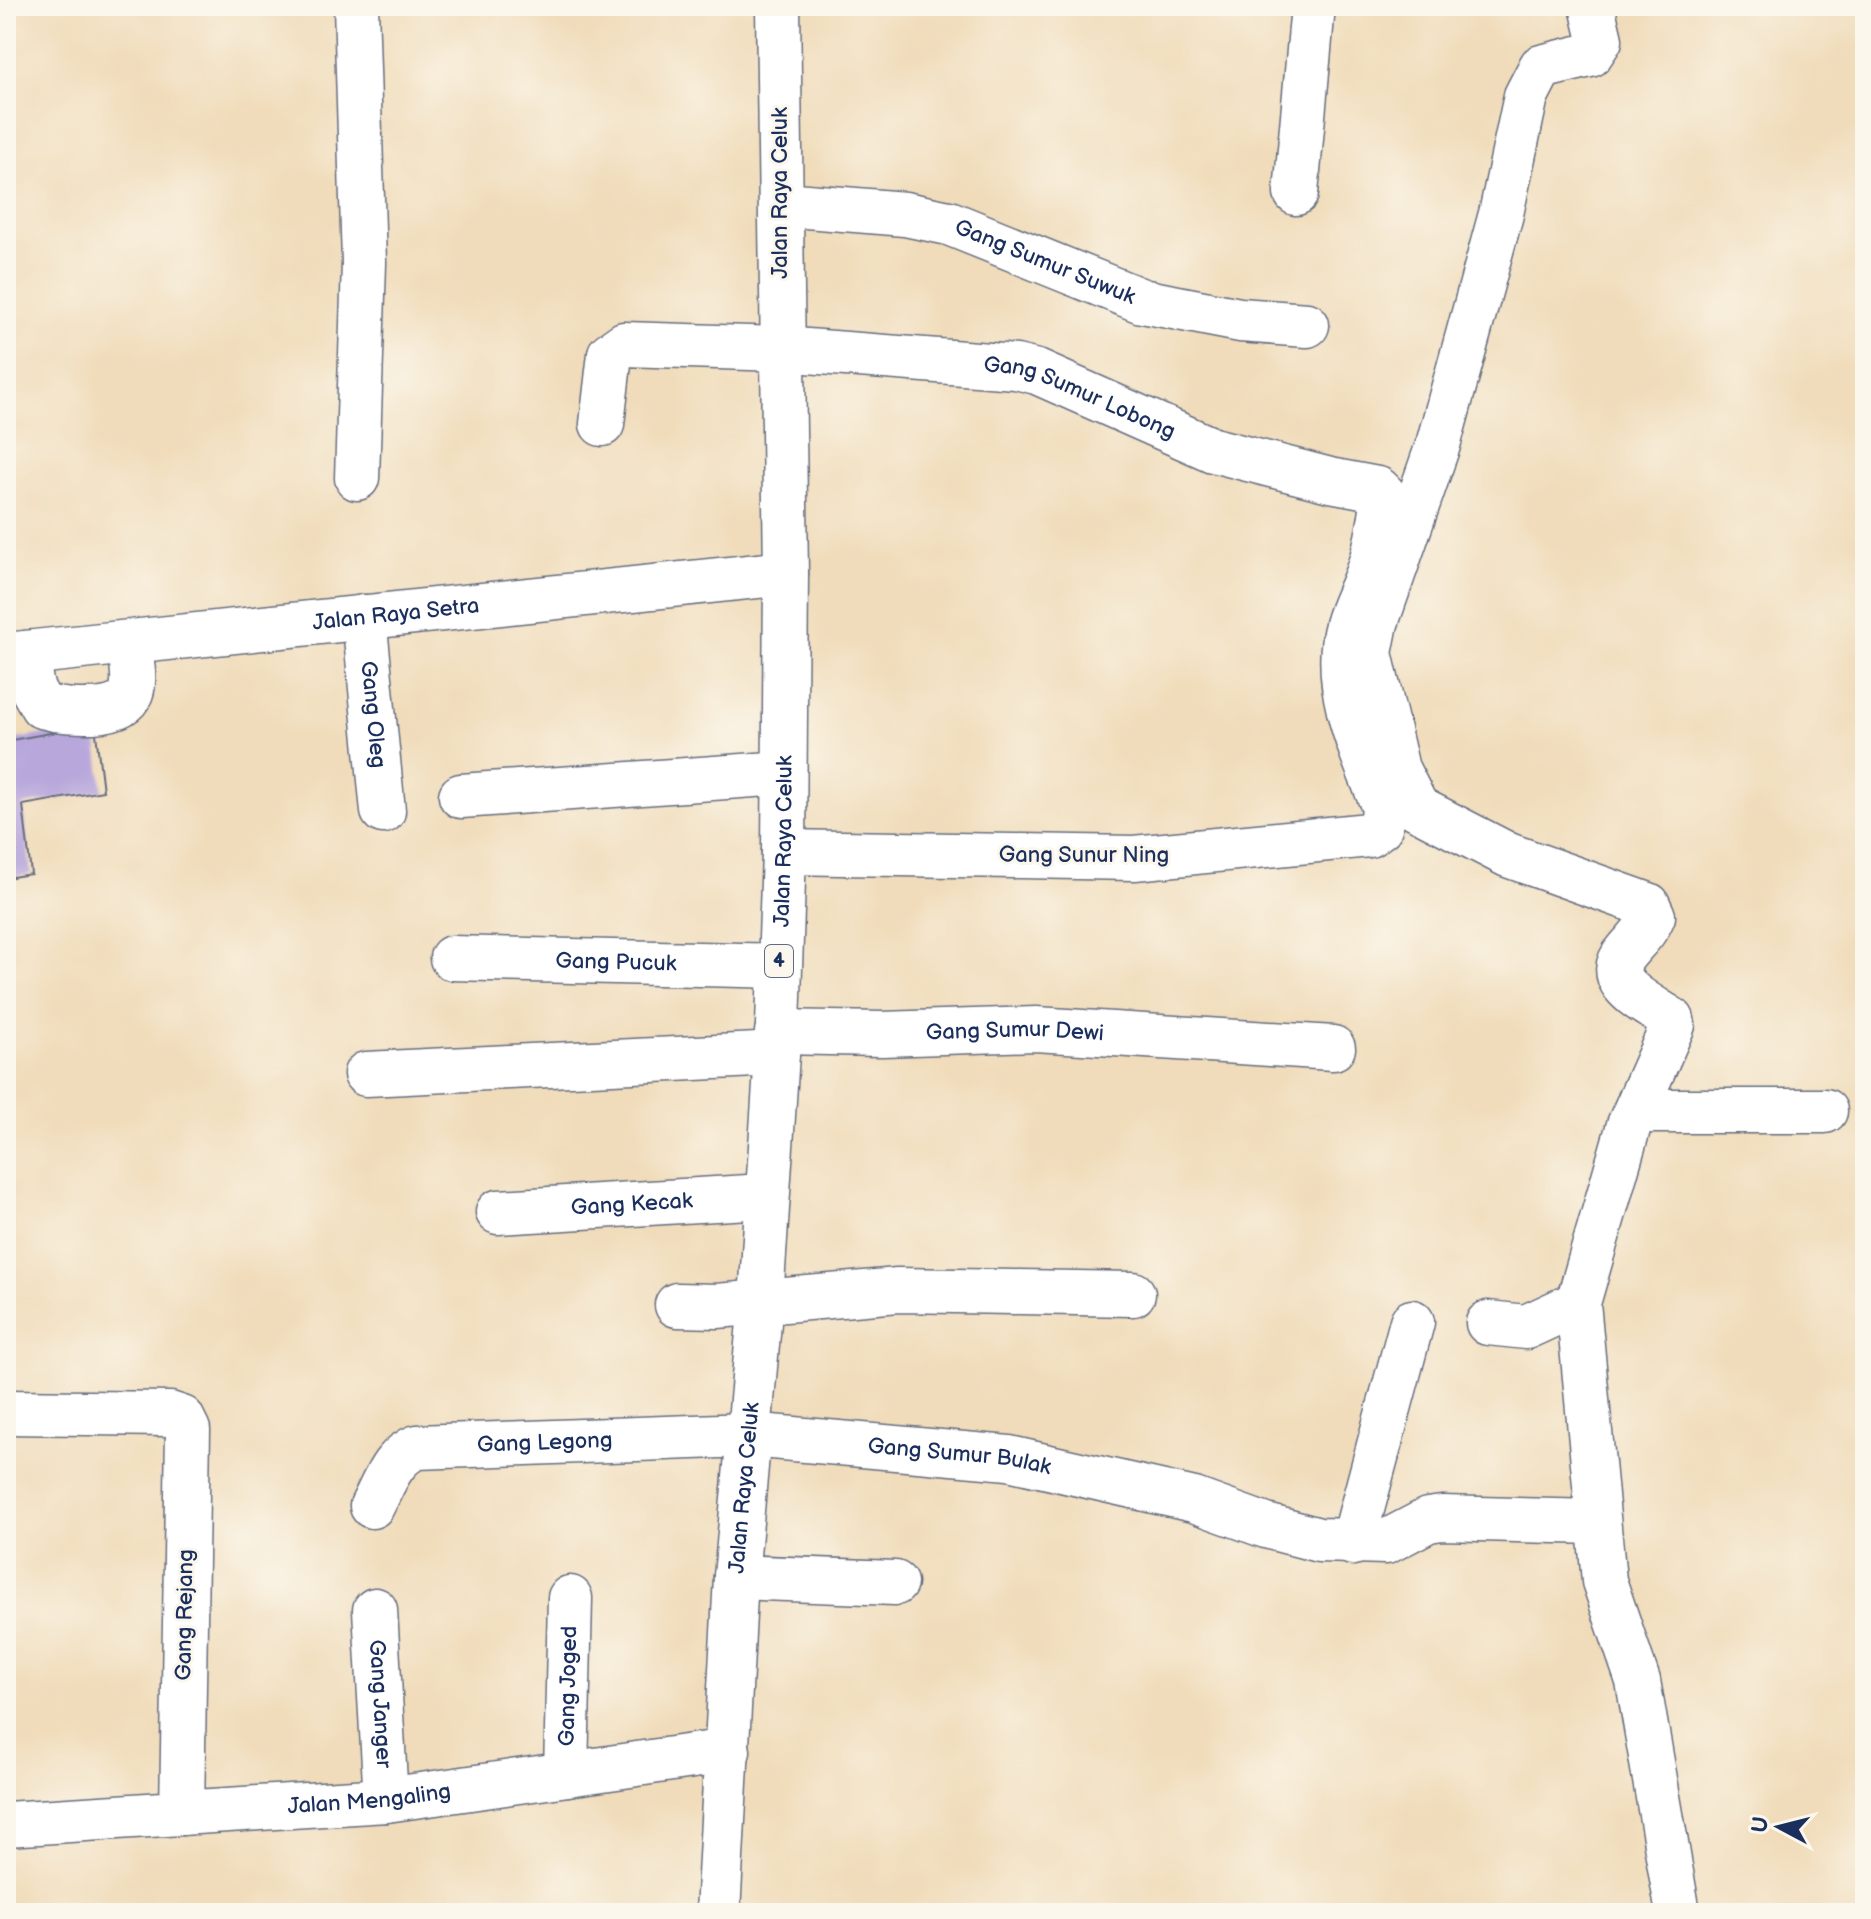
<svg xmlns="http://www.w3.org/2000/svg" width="1871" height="1919" font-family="'Balsamiq Sans',sans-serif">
	<rect width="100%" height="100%" fill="#fbf7ec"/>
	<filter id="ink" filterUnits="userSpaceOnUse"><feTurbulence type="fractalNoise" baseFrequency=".0125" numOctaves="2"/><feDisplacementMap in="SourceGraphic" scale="16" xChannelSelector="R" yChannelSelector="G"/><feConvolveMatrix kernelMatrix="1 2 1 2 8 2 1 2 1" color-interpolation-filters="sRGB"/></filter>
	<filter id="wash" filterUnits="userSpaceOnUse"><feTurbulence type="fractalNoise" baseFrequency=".006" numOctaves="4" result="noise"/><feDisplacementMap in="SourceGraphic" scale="32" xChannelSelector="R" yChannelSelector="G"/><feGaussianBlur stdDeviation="1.8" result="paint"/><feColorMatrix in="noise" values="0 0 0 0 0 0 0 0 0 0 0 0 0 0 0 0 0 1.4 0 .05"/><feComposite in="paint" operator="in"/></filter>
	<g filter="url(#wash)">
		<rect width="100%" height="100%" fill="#f0dcba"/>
		<g id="blocks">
			<path fill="#b8a7db" d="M95,725L103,791L23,805L31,874L6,878V741Z"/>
		</g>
	</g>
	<g filter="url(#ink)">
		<use href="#blocks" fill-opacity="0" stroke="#666c7e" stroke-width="2"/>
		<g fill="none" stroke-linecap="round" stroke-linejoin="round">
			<defs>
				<g id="minor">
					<path d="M356,6L364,263L357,478"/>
					<path d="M1592,6L1600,40L1590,55L1541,67L1526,96L1501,214L1438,445L1376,623L1370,653L1397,769L1417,808L1508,855L1648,905L1653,916C1647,930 1637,939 1627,951C1598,983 1648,1003 1672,1020L1673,1025L1629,1125L1578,1303L1604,1581L1638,1681L1678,1913"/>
					<path d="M1296,193L1313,6"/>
					<path id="s1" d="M782,204L905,214L949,223L1142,301L1240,320L1307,325"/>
					<path id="s2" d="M602,424L610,354L624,344L781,349L1016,367L1037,372L1213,450L1330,480L1378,489L1384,495C1381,519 1377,545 1369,568C1363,587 1352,606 1347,625C1330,686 1363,755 1385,810L1380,827L1369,835L1134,858L784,852"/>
					<path id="s3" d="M364,617L383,811"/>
					<path d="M26,653L32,688L42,706C60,711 74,711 93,711C142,708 135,682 129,643"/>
					<path id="s4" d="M6,655L786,573"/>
					<path d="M461,796L784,773"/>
					<path id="s5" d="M452,958L779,966"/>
					<path id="s6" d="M777,1032L882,1034L1036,1029L1333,1048"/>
					<path d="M366,1074L777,1054"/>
					<path d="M1636,1111H1825"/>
					<path id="s7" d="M498,1212L765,1196"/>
					<path d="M677,1305L717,1306L898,1290L1133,1294"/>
					<path d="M1488,1323L1526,1327L1578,1303"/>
					<path d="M6,1412L170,1414L182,1418L188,1430L182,1813"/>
					<path id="s8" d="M372,1506C384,1484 392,1456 417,1447L748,1435L1009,1458L1194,1500L1266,1526L1319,1540L1386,1542L1428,1520L1442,1518L1596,1522"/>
					<path d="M1353,1543L1412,1322"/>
					<path d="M736,1577L895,1583"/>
					<path id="s9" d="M375,1610L386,1800"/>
					<path id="s10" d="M566,1774L570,1598"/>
					<path id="s11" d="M6,1824L386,1800L728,1751"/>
				</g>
				<g id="highway">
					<path id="s12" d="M718,1913L736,1577L761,1300L777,1054L784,852L786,573L778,6"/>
				</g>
			</defs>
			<use href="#minor" stroke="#666c7e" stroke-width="47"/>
			<use href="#highway" stroke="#666c7e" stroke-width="47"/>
			<use href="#minor" stroke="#fff" stroke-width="44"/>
			<use href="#highway" stroke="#fff" stroke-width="44"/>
		</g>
	</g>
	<g text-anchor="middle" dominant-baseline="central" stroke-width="6" stroke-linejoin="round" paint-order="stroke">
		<rect fill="#fbf7ec" stroke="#5e6b89" stroke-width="2" x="765" y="945" width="28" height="32" rx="6"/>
		<g font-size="20" font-weight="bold" fill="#1b2f5e">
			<text x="779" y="961">4</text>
		</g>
		<g font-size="22" fill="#1b2f5e" stroke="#fbf7ec">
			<text transform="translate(780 193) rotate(-90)">Jalan Raya Celuk</text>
			<text stroke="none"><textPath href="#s1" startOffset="272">Gang Sumur Suwuk</textPath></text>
			<text stroke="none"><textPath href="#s2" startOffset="550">Gang Sumur Lobong</textPath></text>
			<text stroke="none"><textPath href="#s4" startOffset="392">Jalan Raya Setra</textPath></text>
			<text stroke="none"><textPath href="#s3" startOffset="98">Gang Oleg</textPath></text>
			<text stroke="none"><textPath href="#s12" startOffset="1074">Jalan Raya Celuk</textPath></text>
			<text x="1084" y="855">Gang Sunur Ning</text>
			<text stroke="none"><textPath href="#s5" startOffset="164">Gang Pucuk</textPath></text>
			<text stroke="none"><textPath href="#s6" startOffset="238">Gang Sumur Dewi</textPath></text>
			<text stroke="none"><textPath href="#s7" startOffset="134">Gang Kecak</textPath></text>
			<text stroke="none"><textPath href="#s8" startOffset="204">Gang Legong</textPath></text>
			<text stroke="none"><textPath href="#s8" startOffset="620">Gang Sumur Bulak</textPath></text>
			<text stroke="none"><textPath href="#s12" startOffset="426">Jalan Raya Celuk</textPath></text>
			<text transform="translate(185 1615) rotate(-89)">Gang Rejang</text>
			<text stroke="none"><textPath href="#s10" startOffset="88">Gang Joged</textPath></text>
			<text stroke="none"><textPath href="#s9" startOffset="94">Gang Janger</textPath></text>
			<text stroke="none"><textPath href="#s11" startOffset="364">Jalan Mengaling</textPath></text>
		</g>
	</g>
	<rect width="1871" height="1919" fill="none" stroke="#fbf7ec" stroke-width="32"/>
	<g transform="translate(1779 1827) rotate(277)" stroke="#fbf7ec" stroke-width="6" paint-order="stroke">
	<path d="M0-6L14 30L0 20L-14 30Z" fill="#1b2f5e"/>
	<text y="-12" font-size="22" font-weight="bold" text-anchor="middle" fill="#1b2f5e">U</text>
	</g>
</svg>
